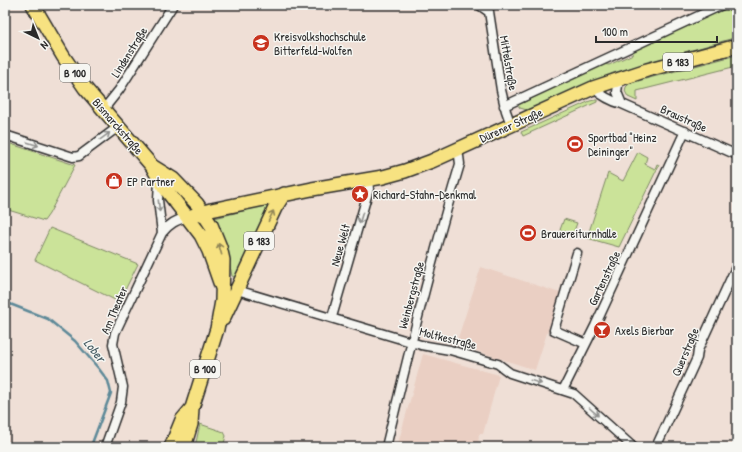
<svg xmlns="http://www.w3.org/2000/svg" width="742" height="452" font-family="'Patrick Hand',sans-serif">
	<rect width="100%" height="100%" fill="#efdfd6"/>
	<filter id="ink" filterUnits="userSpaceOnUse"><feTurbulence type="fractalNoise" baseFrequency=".025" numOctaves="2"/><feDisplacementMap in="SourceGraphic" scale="8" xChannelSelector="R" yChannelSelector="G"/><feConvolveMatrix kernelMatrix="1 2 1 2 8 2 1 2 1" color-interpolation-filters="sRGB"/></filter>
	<g filter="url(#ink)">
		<path fill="#eacfc3" d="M481,267L560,293L535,370L456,344Z
			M423,354L499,375L483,434H479L478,446L397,447Z"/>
		<path fill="#cbe399" stroke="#7b8762" d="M731,5H737V37L613,73L527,110L520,108L518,105L603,64L609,65L633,54L632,50Z
			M737,55V66L637,91V101L628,97L625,91L626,87L630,83Z
			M595,100H597V102L523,136L521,132L590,101Z
			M5,142L75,165L49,214L44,221L5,209Z
			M638,152L647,157L645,164L655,169L657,164L659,165L619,247L587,238L608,173L623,181Z
			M266,205L268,207L237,276L234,277L232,276L226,246L214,220L215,218Z
			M564,219L577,223L573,234L560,230Z
			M50,228L138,264L119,302L35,260Z
			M200,424L224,432L226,436L223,447H195Z"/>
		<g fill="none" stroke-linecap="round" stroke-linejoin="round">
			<path stroke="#5d8998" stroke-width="2.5" d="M5,302L48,319L75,341L99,369L108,381L111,393L91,446"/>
			<defs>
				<path id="minor" d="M479,5L489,12
					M488,5L501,90L506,111L511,125
					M619,79L617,92L622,104
					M593,88C601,95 611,101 622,104L737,155
					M504,106L722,5
					M103,110L119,90L173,5
					M5,135L73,157L79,156L118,127
					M159,180L158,200L162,233
					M577,253L554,330L586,344
					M237,290L421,345L450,350L498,364L510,373L574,394L633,447
					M332,317L369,189L368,180
					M563,390L595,326L685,131
					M105,447L121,402L123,387L113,344L115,333L162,233C169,224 176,220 188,217
					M386,447C409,352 432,257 460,164L459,156L457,150
					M656,447L697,358L698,350L737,265"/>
				<path id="primary" d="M33,5L63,56L85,88L152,166L164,187L201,235L209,251L222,288
					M152,166L173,179L197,204L211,225L220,247L223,260L222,301L217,329L192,408L191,424L184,447
					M188,217L211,210L312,189L383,177L405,171L432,161L593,88L647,70L737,46
					M223,319L275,208L284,194
					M171,447L182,420L192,408"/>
			</defs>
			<use href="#minor" stroke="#2b2b2b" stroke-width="11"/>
			<use href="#primary" stroke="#2b2b2b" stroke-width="16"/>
			<use href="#minor" stroke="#f6f6f2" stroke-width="8"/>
			<use href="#primary" stroke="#f7e281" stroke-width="13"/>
		</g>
		<defs><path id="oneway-shaft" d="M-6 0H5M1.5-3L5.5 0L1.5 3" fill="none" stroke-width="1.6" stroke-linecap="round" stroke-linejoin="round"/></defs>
		<g stroke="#90908e">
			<use href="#oneway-shaft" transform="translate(105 136) rotate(-36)"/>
			<use href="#oneway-shaft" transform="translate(33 144) rotate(18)"/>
			<use href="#oneway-shaft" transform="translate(159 206) rotate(83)"/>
			<use href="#oneway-shaft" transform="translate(361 218) rotate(106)"/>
			<use href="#oneway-shaft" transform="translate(536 382) rotate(17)"/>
			<use href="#oneway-shaft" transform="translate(594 412) rotate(42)"/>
		</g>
		<g stroke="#918656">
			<use href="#oneway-shaft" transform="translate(271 216) rotate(-64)"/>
			<use href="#oneway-shaft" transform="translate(220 249) rotate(-106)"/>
		</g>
	</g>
	<defs>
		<symbol id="school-disc" viewBox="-11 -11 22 22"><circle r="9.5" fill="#c8321e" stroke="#f6f6f2"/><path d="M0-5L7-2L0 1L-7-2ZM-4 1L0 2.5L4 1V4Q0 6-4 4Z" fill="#fff"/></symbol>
		<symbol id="stadium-disc" viewBox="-11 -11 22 22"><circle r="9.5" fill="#c8321e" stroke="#f6f6f2"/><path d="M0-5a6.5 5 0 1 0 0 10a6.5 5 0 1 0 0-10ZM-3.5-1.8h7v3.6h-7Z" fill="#fff"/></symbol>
		<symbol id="shop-disc" viewBox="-11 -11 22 22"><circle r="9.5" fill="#c8321e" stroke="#f6f6f2"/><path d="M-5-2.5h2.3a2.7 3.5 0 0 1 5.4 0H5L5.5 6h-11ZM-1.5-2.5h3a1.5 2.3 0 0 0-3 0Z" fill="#fff"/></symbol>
		<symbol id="sight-disc" viewBox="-11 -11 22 22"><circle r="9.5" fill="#c8321e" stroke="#f6f6f2"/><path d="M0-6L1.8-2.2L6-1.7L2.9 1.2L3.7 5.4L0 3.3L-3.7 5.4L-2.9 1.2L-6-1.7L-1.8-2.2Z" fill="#fff"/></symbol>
		<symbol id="bar-disc" viewBox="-11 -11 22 22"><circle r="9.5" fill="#c8321e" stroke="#f6f6f2"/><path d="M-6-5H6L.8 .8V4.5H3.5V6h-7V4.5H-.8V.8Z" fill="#fff"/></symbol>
	</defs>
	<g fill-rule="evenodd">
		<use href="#school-disc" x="251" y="33" width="20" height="20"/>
		<use href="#stadium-disc" x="565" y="134" width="20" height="20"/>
		<use href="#shop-disc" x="104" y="171" width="20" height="20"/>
		<use href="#sight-disc" x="350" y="184" width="20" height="20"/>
		<use href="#stadium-disc" x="518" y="223" width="20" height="20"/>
		<use href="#bar-disc" x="592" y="320" width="20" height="20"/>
	</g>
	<g text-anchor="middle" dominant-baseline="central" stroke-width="3" stroke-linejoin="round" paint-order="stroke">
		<g fill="#f6f6f2" stroke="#686867" stroke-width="1">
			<rect x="663" y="53" width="30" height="18" rx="3"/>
			<rect x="60" y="64" width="30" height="18" rx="3"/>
			<rect x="244" y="232" width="30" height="18" rx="3"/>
			<rect x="190" y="360" width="30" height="18" rx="3"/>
		</g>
		<g font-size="11" font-weight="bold" fill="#2b2b2b">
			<text x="678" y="62">B 183</text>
			<text x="75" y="73">B 100</text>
			<text x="259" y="241">B 183</text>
			<text x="205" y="369">B 100</text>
		</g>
		<g font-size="12" fill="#2b2b2b" stroke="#f6f6f2" text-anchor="start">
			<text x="274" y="36">Kreisvolkshochschule<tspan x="274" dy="14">Bitterfeld-Wolfen</tspan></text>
			<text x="588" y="137">Sportbad "Heinz<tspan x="588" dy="14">Deininger"</tspan></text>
			<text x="127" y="181">EP Partner</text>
			<text x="373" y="194">Richard-Stahn-Denkmal</text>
			<text x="541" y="233">Brauereiturnhalle</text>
			<text x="615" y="330">Axels Bierbar</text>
		</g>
		<g font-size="12" fill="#2b2b2b" stroke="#f6f6f2">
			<text transform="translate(129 52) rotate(-58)">Lindenstraße</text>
			<text transform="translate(509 63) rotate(80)">Mittelstraße</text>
			<text transform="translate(684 118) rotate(24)">Braustraße</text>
			<text transform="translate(511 125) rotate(-24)">Dürener Straße</text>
			<text transform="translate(118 126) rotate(49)">Bismarckstraße</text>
			<text transform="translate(340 245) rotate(-74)">Neue Welt</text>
			<text transform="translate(604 278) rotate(-65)">Gartenstraße</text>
			<text transform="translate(411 295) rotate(-75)">Weinbergstraße</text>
			<text transform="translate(114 310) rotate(-67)">Am Theater</text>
			<text transform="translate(448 338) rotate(14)">Moltkestraße</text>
			<text transform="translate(685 352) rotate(-67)">Querstraße</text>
		</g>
		<g font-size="13" font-style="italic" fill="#445a61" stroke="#f6f6f2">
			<text transform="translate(95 350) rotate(51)">Lober</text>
		</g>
	</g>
	<rect width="742" height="452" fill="none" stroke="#f6f6f2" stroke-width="20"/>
	<rect x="10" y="10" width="722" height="432" fill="none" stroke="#2b2b2b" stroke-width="1.5" filter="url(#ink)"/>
	<g transform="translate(38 38) rotate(137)" stroke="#f6f6f2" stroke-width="3" paint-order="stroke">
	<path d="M0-3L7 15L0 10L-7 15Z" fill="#2b2b2b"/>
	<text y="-6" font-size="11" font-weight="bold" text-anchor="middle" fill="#2b2b2b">N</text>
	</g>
	<path d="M596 36v6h121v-6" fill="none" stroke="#2b2b2b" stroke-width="2"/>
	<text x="602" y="36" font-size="12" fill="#2b2b2b" stroke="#f6f6f2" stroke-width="3" paint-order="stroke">100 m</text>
</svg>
